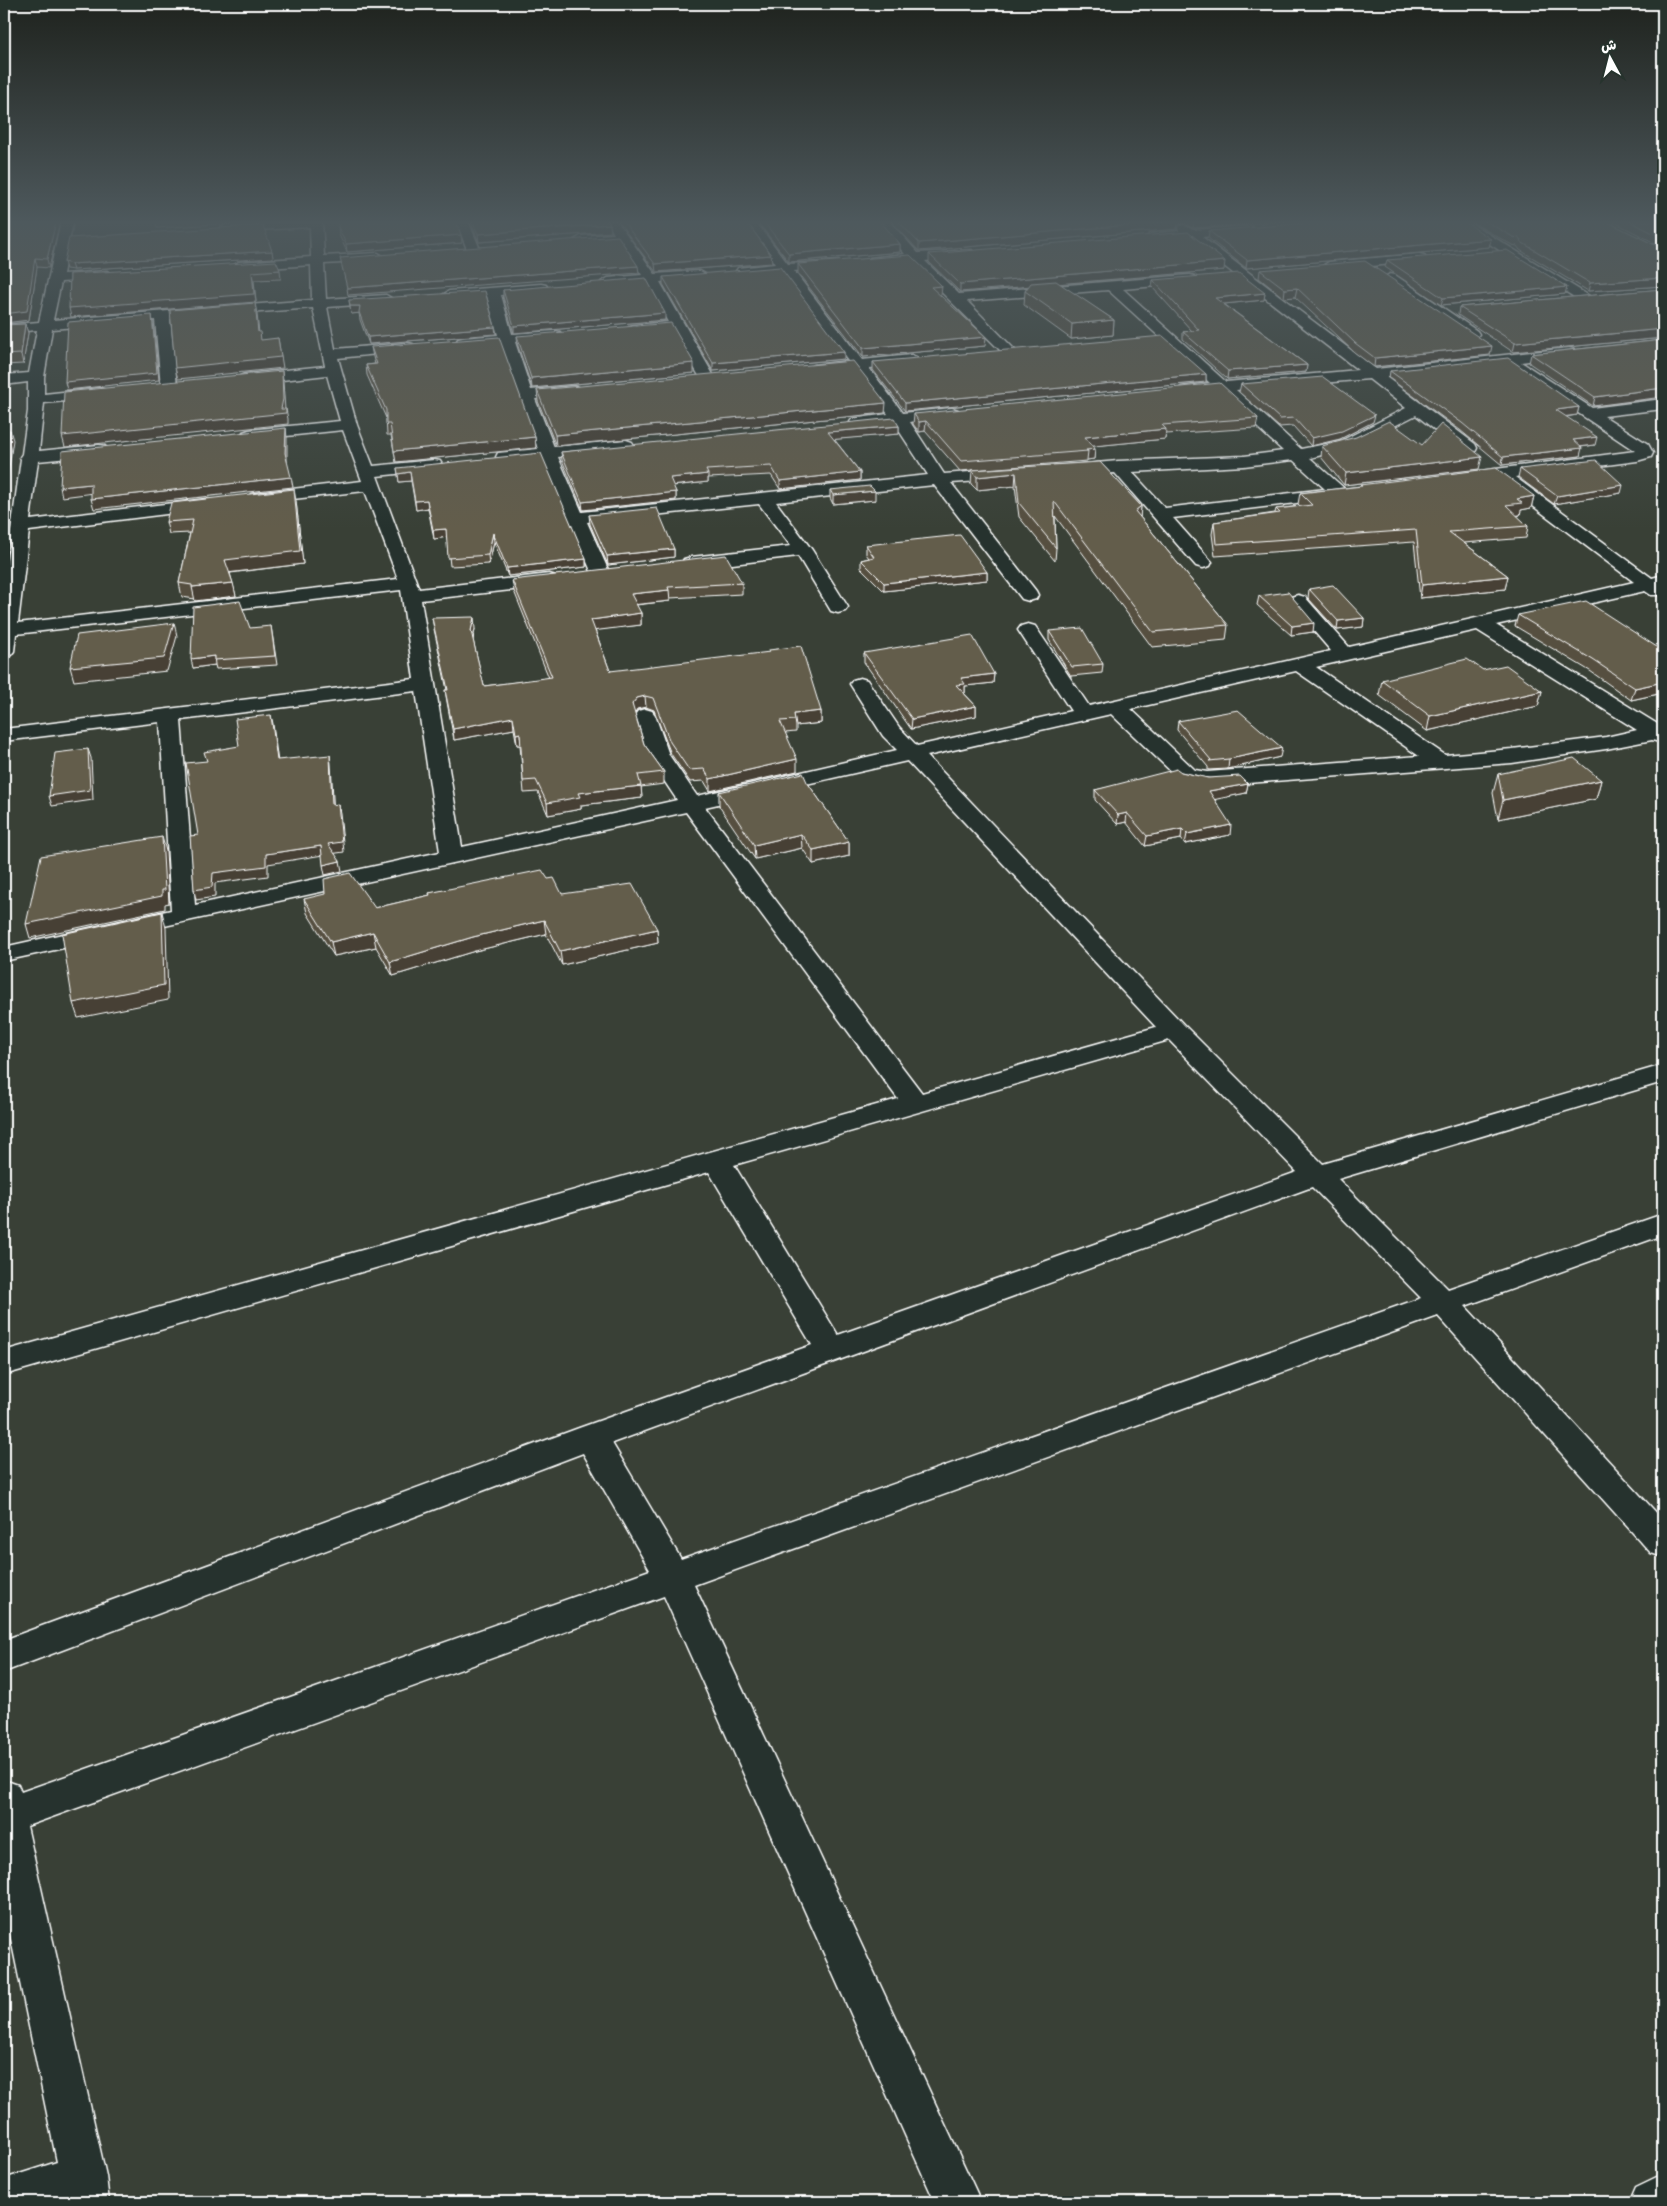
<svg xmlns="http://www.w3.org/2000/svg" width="1667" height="2206" font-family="'Patrick Hand','Playpen Sans Arabic',sans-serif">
	<rect width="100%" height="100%" fill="#394036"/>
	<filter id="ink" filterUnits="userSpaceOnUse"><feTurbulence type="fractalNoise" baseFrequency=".02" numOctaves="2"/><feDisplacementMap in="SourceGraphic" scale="10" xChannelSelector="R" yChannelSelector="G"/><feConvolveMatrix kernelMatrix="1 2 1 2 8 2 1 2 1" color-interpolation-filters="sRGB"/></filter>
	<g filter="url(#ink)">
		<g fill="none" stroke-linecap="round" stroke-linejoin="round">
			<defs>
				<path id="street" d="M61,221H73L63,274L107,271L114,275L107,279L61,282L53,320L312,300L311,265L239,270L232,266L239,262L311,257L310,227L220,232L219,229L225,225L322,221L324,256L378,253L385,257L378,261L324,264L326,299L386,295L393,299L386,303L327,307L335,349L408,343L413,344L415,347L413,350L408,351L338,358L357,425L373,466L434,460L440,461L442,465L440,469L434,470L377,476L419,589L549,574L556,576L558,580L556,584L549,586L421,600L462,847L677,800L647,755L635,715L638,711L645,709L652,711L655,715L669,755L697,796L897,750L883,736L850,684L853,680L860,678L867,680L899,727L917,746L1071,711L1018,630L1021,626L1028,624L1035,626L1089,706L1331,651L1288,601L1291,597L1298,595L1305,597L1349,647L1634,582L1497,479L1465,483L1459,482L1456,478L1459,474L1465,473L1635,451L1505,364L1386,377L1475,444L1477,448L1475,452H1463L1416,415L1353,447L1310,458L1345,489L1348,493L1345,497L1173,518L1212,562L1210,566L1203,568L1196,566L1115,473L1068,475L1062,474L1060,470L1062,466L1118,461L1244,456L1283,451L1219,392L1186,395L1181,393L1178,390L1181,387L1210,383L1108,290L967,301L1016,351L1014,354H1004L911,262L870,264L868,261L870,258L905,254L876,221H889L918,253L972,250L974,253L972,256L967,257L925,261L959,294L1190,275L1195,276L1197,279L1195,282L1190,283L1123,289L1226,382L1358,370L1188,238L1154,241L1149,240L1148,237L1149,234L1179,231L1178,229L1179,226L1184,225L1193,230L1251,226L1252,229L1251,232L1246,233L1202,237L1376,369L1569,348L1574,349L1576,352L1574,355L1521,362L1592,408L1663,399V409L1604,416L1648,444L1653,453L1651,457L1637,461L1515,477L1652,578L1663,575V595H1651L1645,591L1496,625L1659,725H1663V743L1652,740L1606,749L1512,763L1207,786L1180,780L1111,714L927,756L1183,1024L1323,1164L1663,1065V1082L1338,1179L1448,1289L1663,1214V1235L1465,1306L1663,1520V1557L1651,1553L1438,1316L694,1585L981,2202H935L664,1596L27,1826L106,2176L109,2202H4V2179L57,2162L4,1905V1780L18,1785L21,1792L650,1570L583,1453L4,1672V1640L579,1428L812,1345L709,1172L4,1375V1351L898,1099L686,812L4,961V947L171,910L160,722L4,741V729L414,679L401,590L16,634L14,651L11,655L4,657V582L21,459L20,457L22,454L28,411V382L4,385V375L29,373L37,330L4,333V325L39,322ZM313,308L325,366L245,374L240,376L237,379L240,382L245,384L327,375L340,421L249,430L243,432L241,435L243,438L249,440L343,430L362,481L257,493L251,494L248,498L251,502L257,503L365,491L398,579L18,623L29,531L207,509L213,508L216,504L213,500L207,499L30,520L38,461L99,455L105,454L107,450L105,446L99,445L39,451L44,403L100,398L106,396L108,393L106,390L100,388L44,394V377L52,329L155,320L161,386L164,389H174L177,386L170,319ZM1369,379L1406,408L1341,441L1301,449L1236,390ZM1293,460L1325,489L1165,508L1132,472L1244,466ZM1477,630L1637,730L1606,737L1512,749L1445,755L1316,667ZM1296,671L1419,756L1207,772L1195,770L1131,709ZM416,691L440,852L195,905L181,720ZM907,761L1156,1027L922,1093L705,807ZM1169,1040L1297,1172L838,1335L734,1165ZM1312,1187L1421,1298L681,1559L612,1443Z
					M456,221H468L480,249L478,252H468Z
					M607,221H617L655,274L700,271L707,275L700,279L660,282L715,378L712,381H702L673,331L635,333L630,332L628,329L630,326L635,325L668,322L646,283L608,286L601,282L608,278L642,275L619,241L581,244L574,240L581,236L614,234Z
					M743,221H755L788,264L840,261L842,264L840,267L835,268L794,271L862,360L911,355L916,357L919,360L916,363L911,365L869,368L903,413L952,408L958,410L960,413L958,416L910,422L944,474L1008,469L1014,470L1016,474L1014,478L1008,479L951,483L1036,591L1038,595L1036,599L1029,601L1022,599L934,485L776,502L812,550L848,607L845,611L838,613L831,611L798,556L691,569L684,567L682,563L684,559L691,557L791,546L759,504L587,522L610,574L608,578L601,580L594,578L542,458L504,462L498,461L496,457L498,453L538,449L501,344L463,346L458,345L456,342L458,339L463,338L498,335L487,296L449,299L442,295L449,291L541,284L546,285L548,288L546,291L501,295L512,334L555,331L560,332L562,335L560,338L555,339L515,342L531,390L575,386L581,388L583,391L581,394L575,396L535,399L554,447L626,440L632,442L634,445L632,448L626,450L558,457L582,512L928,475L894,423L858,427L852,425L850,422L852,419L888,414L854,369L819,373L814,371L811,368L814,365L848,361L781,272L738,274L736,271L738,268L775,264Z
					M1453,221H1467L1591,297L1589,300H1579Z
					M1663,234V242L1639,245L1632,241L1639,237Z
					M1419,254L1424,255L1426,258L1424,261L1329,270L1322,266L1329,262Z
					M1390,274L1395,275L1477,331L1479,334L1477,337H1467L1385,281L1383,278Z
					M1663,2173V2202H1629L1636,2186Z"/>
			</defs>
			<use href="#street" stroke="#fff" stroke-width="3"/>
			<use href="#street" fill="#26332d" fill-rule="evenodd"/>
		</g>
		<path fill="#565041" stroke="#fff" d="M4,221H60L49,268L37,267L29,320L4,323Z
			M470,221H610H608L610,224L611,232L479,242Z
			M618,221H746L771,255L772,263L656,272Z
			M757,221H880L900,244V252L789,262Z
			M891,221H1287L1193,228L1184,223L1179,224L1176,229L919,251Z
			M1470,221H1606L1663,249V286L1588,291L1520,250L1517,246L1512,245Z
			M1612,221H1663V247Z
			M338,227L462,243L347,252L339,235Z
			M1209,231L1491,239L1489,247L1246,268L1208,238Z
			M272,251L273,258L73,270L66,269L64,262Z
			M929,254L1224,270L1059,284L1114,320L1113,335L1071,339L1024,305L1025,291L1029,286L960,292L929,262Z
			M1387,260L1567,287L1565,294L1441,305L1385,267Z
			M798,264L942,286L941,295H940L985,346L863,357L798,273Z
			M280,270L281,279L254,280L256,302L71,317L70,274Z
			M1260,270L1490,355L1374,367L1354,352L1295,297L1284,298L1259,278Z
			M663,277L844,352V359L713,371L663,284Z
			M1153,280L1265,293L1264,300L1224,304L1307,365L1306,372L1227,379L1183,339V332L1192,331L1152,287Z
			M1663,289V338L1513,352L1458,315L1459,307Z
			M503,290L665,320L514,333L503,297Z
			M349,300L495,327L496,334L369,344L360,320L359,313L351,314Z
			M25,324L28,333L23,364L4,365V325Z
			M517,336L694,373L532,388L518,346Z
			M1663,340V398L1593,406L1529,363L1531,354Z
			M371,347L535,437L536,448L396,462L391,435H387L386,418L367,375L366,365L375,364L373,357Z
			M873,362L1206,374V382L905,411L873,370Z
			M1390,371L1579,407L1577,415L1566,417L1595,445L1581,447L1580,456L1502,465L1460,430L1389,378Z
			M1241,384L1373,422L1340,439L1311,446L1293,426L1279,427L1239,392Z
			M537,390L885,413L556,446L538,401Z
			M914,414L1258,418L1256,428L1166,434L1165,439L1093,446L1095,449L1094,459L1087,460V461L960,471L925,431L919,432L913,424Z
			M899,426V434L834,439L860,472V480L780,489L771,475L708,478V482L673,486L676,492V500L583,510L562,460L561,452Z
			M1422,445L1479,469L1344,485L1321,457L1322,446Z
			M1100,462L1141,506L1140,517L1228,625L1226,640L1152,647L1055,516L1056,548L1055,561L1019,517L1015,486L977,490L971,484L972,470Z
			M397,468L586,559V567L508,576L494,542L489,564L450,566L447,537L434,539L428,508L416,510L411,481L399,482Z
			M1520,469L1621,493L1554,504L1518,477Z
			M1360,485L1534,496L1531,508L1521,510L1520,515L1517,516L1528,526L1526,538L1464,543L1508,576L1505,589L1420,598L1414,542L1215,556L1212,534L1214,522L1275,513L1276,509L1300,506L1298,504L1300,493L1360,486Z
			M830,490L875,500L833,504L830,498Z
			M296,501L303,564L230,573L236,596L195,601V599L182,597L179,583L190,533L169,534L166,522Z
			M589,515L674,549V557L608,565L590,524Z
			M866,545L987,572V580L884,591L861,568V560L869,558L866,554Z
			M512,580L742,583V594L670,598V601L636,605L641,613V625L595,630L610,671L821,711V723L796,726V732L785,733L797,771L710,791L704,781L690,782L671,754L654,710L646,707L637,709L635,713L644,744L664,772V784L641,787L642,798L581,805V809L548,815L538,792L524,793L520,745H517L514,729L454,740L447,702L445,690H447L434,629L432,618L475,629L473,640L484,686L549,678L514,591Z
			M1309,589L1364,618L1363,627L1337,630L1308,598Z
			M1259,596L1313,632L1291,635L1257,605Z
			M1518,615L1663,651V693L1631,700L1590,671L1515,626Z
			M271,626L277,665L216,669L215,665L193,668Z
			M1049,631L1103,664L1102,673L1071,676L1049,640Z
			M864,653L994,674L993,683L965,686V693H964L976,706V716L911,729L864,662Z
			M1483,670L1542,691L1538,706L1427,731L1379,695L1382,680Z
			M1178,721L1280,757L1228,769L1208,770V767L1177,730Z
			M1181,772L1208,778L1248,784L1246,793L1215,799L1230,835L1185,844L1181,839L1145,846L1126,822L1117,824L1095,800V790Z
			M1498,774L1601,780L1596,799L1498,819L1493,793Z
			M807,782L849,842V856L813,864L802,848L755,859L719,806V792Z
			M548,879L562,894L657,929L658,943L562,965L546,934L475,951L393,976L376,947L334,956L307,913L304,899L375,908L430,895L429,893Z"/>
		<path fill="#464135" stroke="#fff" d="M56,221H60L49,268L47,259Z
			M155,221H260L157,228Z
			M1178,221H1184V223L1179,224L1176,229L919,251V243Z
			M1194,221H1287L1193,228Z
			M610,224L611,232L479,242L478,234Z
			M461,235L462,243L347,252L346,244Z
			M1491,239L1489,247L1246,268L1247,260Z
			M900,244V252L789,262V254Z
			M272,251L273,258L73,270L71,264Z
			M771,255L772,263L656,272L655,264Z
			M35,258L37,267L29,320L4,323V314Z
			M1225,261L1224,270L960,292V284Z
			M638,266L639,273L348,295L347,288Z
			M252,272L256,302L71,317L69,308Z
			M1663,278V286L1588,291L1590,283Z
			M1567,287L1565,294L1441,305L1443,298Z
			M1297,288L1295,297L1284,298L1285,289Z
			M1265,293L1264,300L1214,305L1215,298Z
			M255,303L257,314L260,343L258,332Z
			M350,306H360L361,313L351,314Z
			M665,313V320L514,333V326Z
			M152,315L153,322L159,380L67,390L65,382Z
			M1114,320L1113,335L1071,339L1072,324Z
			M25,324L28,333L23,364L21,354Z
			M495,327L496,334L369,344L368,337Z
			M1663,329V338L1513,352L1515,343Z
			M986,337L985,346L863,357V348Z
			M278,338L283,368L178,379L175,368Z
			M1492,346L1490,355L1374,367L1375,358Z
			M844,352V359L713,371V363Z
			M694,363V373L532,388L531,378Z
			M1307,365L1306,372L1227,379L1228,371Z
			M282,371L283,381L285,410L286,409L288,419V424L65,447L62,436Z
			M1206,374V382L905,411V403Z
			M1663,388V397L1593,406L1595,397Z
			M886,403L885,413L556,446L555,435Z
			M1579,407L1577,415L1554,418L1556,410Z
			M1375,415L1373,422L1340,439L1311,446L1312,438Z
			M926,421L925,431L919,432V422Z
			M899,426V434L828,440V432Z
			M286,428L287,438V462L285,453Z
			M1166,429L1165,439L1084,447L1085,437Z
			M10,430L13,440L4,502V471Z
			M535,437L536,448L396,462L394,451Z
			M1597,437L1595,445L1571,448L1573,440Z
			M1582,448L1580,456L1502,465L1503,457Z
			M1095,449L1094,459L1087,460L1088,451L1086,450Z
			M1482,457L1479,469L1344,485L1346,473Z
			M410,472L411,481L399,482L398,474Z
			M860,472V480L780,489V481Z
			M1016,473L1015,486L977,490V477Z
			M708,474V482L671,486L670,478Z
			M291,477L293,487L94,509L91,499Z
			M91,484L94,493L62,497L60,487Z
			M1623,485L1621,493L1554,504L1557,496Z
			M294,489L296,501L303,564L227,573L225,560Z
			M875,491V500L833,504V495Z
			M676,492V500L583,510L582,502Z
			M1534,496L1531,508L1521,510L1520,515L1503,517L1506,505L1517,499Z
			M427,500L428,508L416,510L415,501Z
			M1141,506L1140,519L1135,511Z
			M446,529L448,537L434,539L433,530Z
			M493,533L494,542L489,564L488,555Z
			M674,549V557L608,565L607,556Z
			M586,559V567L508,576L507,568Z
			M987,572V580L884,591V583Z
			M1508,576L1505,589L1420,598L1422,585Z
			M233,583L236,596L195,601L192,587Z
			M669,590L670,601L632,605L631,594Z
			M641,613V625L592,631L591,620Z
			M474,617L475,629L472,643L471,631Z
			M1364,618L1363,627L1337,630L1338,621Z
			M174,623L177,636L167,671L74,681L70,667Z
			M1314,623L1313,632L1291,635L1292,626Z
			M214,656L215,665L193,668L191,659Z
			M994,674L993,683L965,686V693L956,694V685L961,678Z
			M1663,682V693L1631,700L1635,688Z
			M1542,691L1538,706L1427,731L1430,716Z
			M645,696L646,707L637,709L633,716L632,704L637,698Z
			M976,706V716L911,729L912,719Z
			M821,711V723L796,726L794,714Z
			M271,715L273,724L279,770L277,760Z
			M513,717L514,729L454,740L453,729Z
			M520,733L521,745H517L516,734Z
			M1282,748L1280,757L1228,769L1229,759Z
			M88,749L91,758L93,800L52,806L49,796Z
			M330,755L331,764L334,814L332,805Z
			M797,759V771L710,791V779Z
			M1601,780L1596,799L1498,819L1503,800Z
			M1248,784L1246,793L1208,801L1209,791Z
			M641,786L642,798L581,805V809L548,815L547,803L578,793Z
			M338,804L340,813L344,852L330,854L328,844Z
			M1127,813L1126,822L1117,824L1118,815Z
			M1231,825L1230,835L1185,844L1187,834Z
			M1182,829L1181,839L1145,846L1147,836Z
			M801,834L802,848L755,859L754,845Z
			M162,837L166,851L169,903L165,904V909L30,938L26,924Z
			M849,842V856L813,864V850Z
			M321,846L323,855L268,864V876L215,883V897L196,900L194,890L213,873L266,854Z
			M340,861L342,871L325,875L323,865Z
			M162,912L166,928L168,1000L78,1018L73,1003Z
			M544,920L546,934L475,951L393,976L390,962L473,937Z
			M657,929L658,943L562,965L560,951Z
			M373,932L376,947L334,956L331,942Z"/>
		<path fill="#645d4c" stroke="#fff" d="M4,221H56L47,259L35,258L27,311L4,314Z
			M338,221H456L461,235L346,244L338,227Z
			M472,221H608L610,224L478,234Z
			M623,221H746L771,255L655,264Z
			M763,221H880L900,244L789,254Z
			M898,221H1178H1177L919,243Z
			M1329,221H1464L1491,239L1247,260L1209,231Z
			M1485,221H1606L1663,249V278L1590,283L1521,242L1519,238L1513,237Z
			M1629,221H1663V238Z
			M263,225L272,251L71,264L64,262L69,238Z
			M1188,232L1225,261L960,284L929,254Z
			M618,236L638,266L347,288L340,258Z
			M1507,250L1567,287L1443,298L1387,260Z
			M910,255L942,286L931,287L986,337L863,348L798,264Z
			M276,261L280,270L252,272L254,294L69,308L70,274Z
			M1365,261L1492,346L1375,358L1355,343L1297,288L1285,289L1260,270Z
			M780,267L844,352L713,363L663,277Z
			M1239,273L1265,293L1215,298L1307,365L1228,371L1183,332L1199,330L1153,280Z
			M646,278L665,313L514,326L503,290Z
			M1056,281L1114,320L1072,324L1025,291L1031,283Z
			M1663,289V329L1515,343L1459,307Z
			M485,291L495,327L368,337L359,312L360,306H350L349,300Z
			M255,303L258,332H260L261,340L278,338L281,357L175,368L170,310Z
			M152,315L157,373L65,382L68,322Z
			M671,323L694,363L531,378L517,336Z
			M25,324L21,354L4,355V325Z
			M1163,336L1206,374L905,403L873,362Z
			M499,337L535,437L394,451L390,424H386V410L366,365L377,364L371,347Z
			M1663,340V388L1595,397L1531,354Z
			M1508,358L1579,407L1556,410L1597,437L1573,440L1582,448L1503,457L1462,423L1390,371Z
			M853,361L886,403L555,435L537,390Z
			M282,371L283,399L281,409H286V413L62,436L64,392Z
			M1323,377L1375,415L1342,431L1312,438L1294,418L1280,419L1241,384Z
			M1220,383L1258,418L1162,425L1166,429L1085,437L1095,449L1086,450L1088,451L961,461L926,421L919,422L914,414Z
			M894,418L899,426L828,432L860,472L780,481L771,466L706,470L708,474L670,478L676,492L582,502L561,452Z
			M1389,421L1422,445L1441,424L1482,457L1346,473L1322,446L1356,437Z
			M286,428L285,453L291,477L91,499V484L60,487L62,451Z
			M4,430H10L4,471Z
			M541,453L586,559L507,568L493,533L488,555L448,558L446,529L433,530L427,500L415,501L410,472L398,474L397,468Z
			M1596,460L1623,485L1557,496L1520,469Z
			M1100,462L1141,506L1135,511L1228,625L1153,632L1054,501L1056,548L1019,503L1016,473L977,477L972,470Z
			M1496,468L1534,496L1517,499L1522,503L1506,505L1528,526L1449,532L1508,576L1422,585L1416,530L1216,544L1214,522L1280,513L1276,509L1312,505L1300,493L1362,486L1360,485Z
			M870,486L875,491L833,495L830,490Z
			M294,489L300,551L225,560L233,583L192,587V585L179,583L193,520L166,522L171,503Z
			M657,508L674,549L607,556L589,515Z
			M960,535L987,572L884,583L861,560L874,557L866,545Z
			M726,555L742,583L668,587L669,590L631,594L641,613L591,620L610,671L770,652L769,650L801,646L821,711L794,714L795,720L780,721L797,759L710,779L704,769L689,770L670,742L653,698L645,696L637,698L632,704L644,744L664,772L638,775L641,786L578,793L580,797L547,803L536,780L523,781L520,733L516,734L513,717L453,729L445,690H448L432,618L474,617L471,631L484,686L552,677L512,580Z
			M1333,585L1364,618L1338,621L1309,589Z
			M1288,592L1314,623L1292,626L1259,596Z
			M240,601L250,628L271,626L275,656L214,660V656L191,659L193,607Z
			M1586,601L1663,651V682L1635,688L1593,660L1518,615Z
			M174,623L164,658L70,667L77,635Z
			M1082,628L1103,664L1072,667L1049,631Z
			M972,635L994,674L961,678L965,684L956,685L976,706L912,719L864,653Z
			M1467,659L1483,670L1506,665L1542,691L1430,716L1382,680Z
			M1238,710L1282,748L1229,759L1209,761L1211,760L1178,721Z
			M271,715L277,760L330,755L332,805L338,804L342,842L328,844L340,861L323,865L321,846L266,854V866L213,873L212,887L194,890L190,836L198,835L186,763L207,761L204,752L239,746L235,719Z
			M88,749L90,790L49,796L55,753Z
			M1574,758L1601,780L1503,800L1498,774Z
			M1177,769L1181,772L1208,778L1240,776L1248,784L1209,791L1231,825L1187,834L1182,829L1147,836L1127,813L1118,815L1095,790Z
			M803,773L807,782L849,842L813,850L801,834L754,845L719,792Z
			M162,837L165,890H162V896L26,924L41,856Z
			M542,870L548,879L554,878L562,894L632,884L657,929L560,951L544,920L473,937L390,962L373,932L331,942L304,899L325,894L324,879L350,873L375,908L430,895L429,893Z
			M162,912L164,985L73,1003L62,934Z"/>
	</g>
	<linearGradient id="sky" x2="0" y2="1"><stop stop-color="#1f231e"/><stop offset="0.42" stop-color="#4e595d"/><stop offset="1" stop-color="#4e595d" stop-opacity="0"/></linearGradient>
	<rect width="1667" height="529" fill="url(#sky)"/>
	<rect width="1667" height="2206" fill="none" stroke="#26332d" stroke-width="20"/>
	<rect x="10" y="10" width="1647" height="2186" fill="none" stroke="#fff" stroke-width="2" filter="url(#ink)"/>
	<g transform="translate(1610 58) rotate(353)" stroke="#26332d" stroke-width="4" paint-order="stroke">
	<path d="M0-4L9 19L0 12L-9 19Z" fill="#ffffff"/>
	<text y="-8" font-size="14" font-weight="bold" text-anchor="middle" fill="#ffffff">ش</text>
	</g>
</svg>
